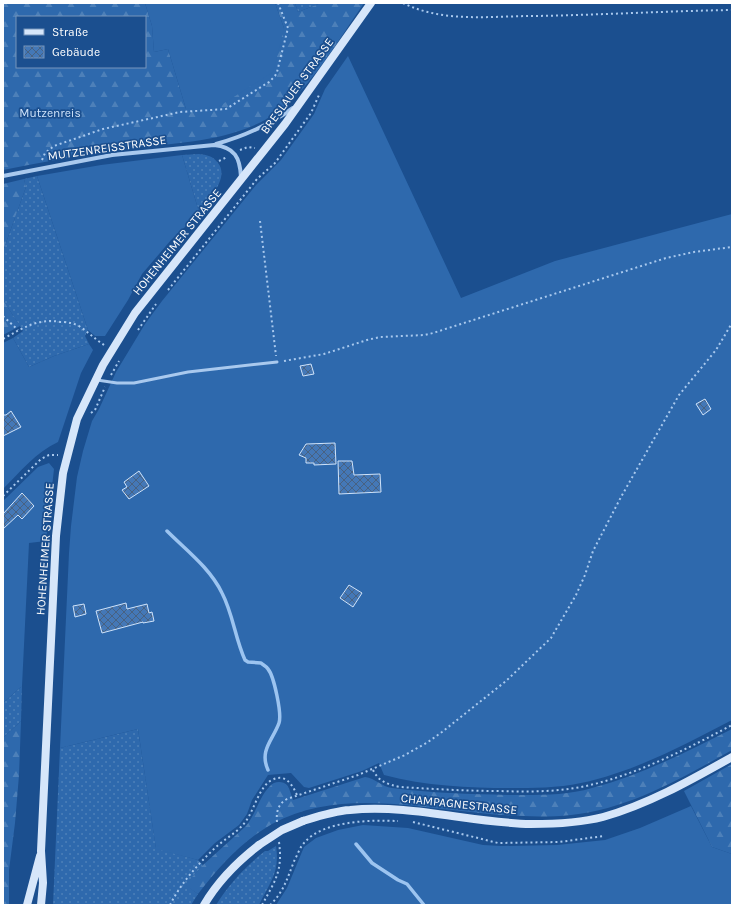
<svg xmlns="http://www.w3.org/2000/svg" width="735" height="908" font-family="Karla,sans-serif">
	<defs>
		<pattern id="grass-dots" width="8" height="8" patternUnits="userSpaceOnUse"><rect width="8" height="8" fill="#2e69ad"/><path d="M2 2h.1M6 6h.1" fill="none" stroke="#4d80b9" stroke-width="1.8" stroke-linecap="round"/></pattern>
		<pattern id="forest-firs" width="22" height="20" patternUnits="userSpaceOnUse"><rect width="22" height="20" fill="#2e69ad"/><path d="M5 1l3.5 6h-7zM16 11l3.5 6h-7z" fill="#4d80b9"/></pattern>
		<pattern id="building-cross-hatch" width="8" height="8" patternUnits="userSpaceOnUse"><rect width="8" height="8" fill="#4478b7"/><path d="M0 0l8 8M0 8l8-8" fill="none" stroke="#486282"/></pattern>
	</defs>
	<rect width="100%" height="100%" fill="#1b4f8f"/>
	<path fill="url(#grass-dots)" d="M295,3H321L298,12Z
		M199,154C207,155 213,156 218,163C230,178 208,200 199,212L182,155Z
		M37,176L88,330L85,336L89,344L54,356L29,367L13,338L23,331L3,300V251L26,187L24,179Z
		M22,686L21,721L3,738V703Z
		M138,729L156,848L198,860L203,865L186,885L198,894L191,905H53L60,748Z
		M276,846C280,873 270,882 259,905H216C230,883 245,867 265,851H268Z"/>
	<path fill="url(#forest-firs)" fill-rule="evenodd" d="M3,3H145L152,26L154,52L168,49L186,109L284,28L275,3H295L298,12L321,3H364C341,36 310,89 278,112C233,143 177,142 126,149C84,154 44,162 3,170ZM17,17H145V67H17Z
		M24,179L26,187L3,251V184Z
		M3,300L20,326L3,335Z
		M21,721L19,775L15,823L9,870V905H3V738Z
		M732,729V750C682,778 629,809 571,815C541,818 510,816 480,813C411,807 336,789 272,824C242,841 218,868 198,894L185,885L203,865L246,826C256,814 259,797 270,786C274,781 283,781 287,785C290,789 291,795 293,800L365,777C375,778 382,787 392,788C431,793 469,794 508,795C536,795 565,796 592,788C641,775 687,752 732,729Z
		M732,764V854L712,847L684,791Z"/>
	<path fill="#2e69ad" d="M145,3H275L284,28L273,72L218,107L186,109L168,49L154,52L152,26Z
		M348,56L461,298L555,261L732,214V720C684,745 634,772 581,783C557,788 534,788 511,788C468,788 426,786 384,775L379,763L362,771L309,788L304,787L291,773L268,775L252,800L247,814L239,825L215,843L198,860L156,849L138,729L60,748L69,553L71,526L77,477L83,451L92,421L99,409L116,372L145,324L162,301L256,185L281,160L314,114L325,89Z
		M182,155L199,212L183,229L171,240L142,274L128,300L105,336H95L88,330L37,176L101,165Z
		M13,338L29,367L54,356L89,344L93,350L81,373L58,442C36,452 20,472 3,489V343Z
		M49,463L54,469L46,541L29,543L22,686L3,703V501L38,467Z
		M691,806L712,847L732,854V905H276L287,888L304,847L316,838L338,830L363,825L408,828L483,845L501,846L557,845L605,840L640,828Z"/>
	<g fill="none" stroke-linecap="round" stroke-linejoin="round">
		<path stroke="#9cc4f0" stroke-width="3.5" d="M167,531C186,550 210,568 222,593C233,614 235,638 245,660L248,662L261,663C263,665 266,666 268,669C274,676 282,714 279,723C273,740 259,750 268,770
			M356,844L372,863L398,880L407,884L424,905"/>
	</g>
	<path fill="url(#building-cross-hatch)" stroke="#cfe3fa" d="M311,364L314,374L303,376L300,366Z
		M705,399L711,409L703,415L696,404Z
		M11,411L21,427L3,436V415H6Z
		M335,443L336,464L314,465V463H306V458L299,455L306,444Z
		M338,461H352L354,475L380,474L381,492L339,494Z
		M139,471L149,486L129,499L122,490L127,487L124,482Z
		M22,493L34,506L22,519L18,515L3,529V514Z
		M349,585L362,593L353,607L340,598Z
		M126,603L127,609L147,604L149,613L152,612L154,621L143,623V622L102,633L96,611Z
		M84,604L86,614L75,617L73,606Z"/>
	<g fill="none" stroke-linecap="round" stroke-linejoin="round">
		<path stroke="#a9c9ee" stroke-width="2" stroke-dasharray="2 3" stroke-linecap="butt" d="M403,3C443,23 490,16 534,16C600,15 666,11 732,10
			M240,150L248,147L255,148
			M42,160L45,153L54,146L103,129L180,112L226,109L269,82L275,76L277,72L288,28L278,3
			M219,161L227,157
			M260,221L276,356
			M168,290L249,189L257,179L275,163L311,113L319,95
			M3,316L18,330
			M138,330L156,304
			M3,339C23,328 37,318 61,322C67,322 73,323 79,326C88,332 95,339 104,345
			M284,361L324,354L367,340L380,337L425,335L433,333L666,258L694,252L732,247
			M111,375L119,361
			M91,413L95,410L105,387
			M3,496L41,459L49,455H58
			M373,770C379,782 387,784 400,787C433,789 466,791 500,791C527,792 554,792 581,787C632,777 687,749 732,725
			M277,822C276,812 278,804 287,799L358,775L405,755L428,742L442,732L506,681L551,638L576,595L585,575L593,551L621,497L679,395L716,350L732,323
			M413,822L498,843L559,842L604,836
			M170,905C181,883 198,864 216,847C226,838 238,832 246,821C254,810 260,785 272,780C285,773 292,784 297,795
			M262,905C275,881 283,871 279,842
			M270,905C284,892 288,876 295,859C298,854 300,847 304,843C323,820 372,820 398,821"/>
		<path stroke="#a9c9ee" stroke-width="3" d="M97,380L117,383H134L188,372L277,362"/>
		<path stroke="#a9c9ee" stroke-width="4" d="M216,144C245,136 269,125 293,108
			M3,176L112,155L214,145C235,147 240,158 241,177"/>
		<path stroke="#d6e6fa" stroke-width="8" d="M303,821C319,816 334,811 350,810C411,804 471,823 531,824C555,824 580,823 603,817C649,804 691,780 732,757
			M27,905L40,856
			M41,905L43,883L41,851L56,536L63,473L77,419L103,365L135,313L285,124L371,3
			M204,905C218,881 237,862 259,845"/>
		<path stroke="#d6e6fa" stroke-width="8" d="M259,845L282,830L303,821"/>
	</g>
	<g text-anchor="middle" dominant-baseline="central" stroke-width="3.5" stroke-linejoin="round" paint-order="stroke">
		<g font-size="12" fill="#fff" stroke="#1b4f8f">
			<text transform="translate(297 86) rotate(-54)">BRESLAUER STRASSE</text>
			<text transform="translate(107 148) rotate(-8)">MUTZENREISSTRASSE</text>
			<text transform="translate(177 242) rotate(-51)">HOHENHEIMER STRASSE</text>
			<text transform="translate(45 549) rotate(-86)">HOHENHEIMER STRASSE</text>
			<text transform="translate(459 804) rotate(6)">CHAMPAGNESTRASSE</text>
		</g>
		<g font-size="12" fill="#cfe3fa" stroke="#1b4f8f">
			<text x="50" y="113">Mutzenreis</text>
		</g>
	</g>
	<rect width="735" height="908" fill="none" stroke="#ffffff" stroke-width="8"/>
	<rect x="16" y="16" width="130" height="52" fill="#1b4f8f" stroke="#7695bc"/>
	<rect x="24" y="29" width="20" height="6" fill="#d6e6fa" stroke="#7695bc"/>
	<text x="52" y="36" font-size="12" fill="#ffffff">Straße</text>
	<rect x="24" y="46" width="20" height="12" fill="url(#building-cross-hatch)" stroke="#7695bc"/>
	<text x="52" y="56" font-size="12" fill="#ffffff">Gebäude</text>
</svg>
